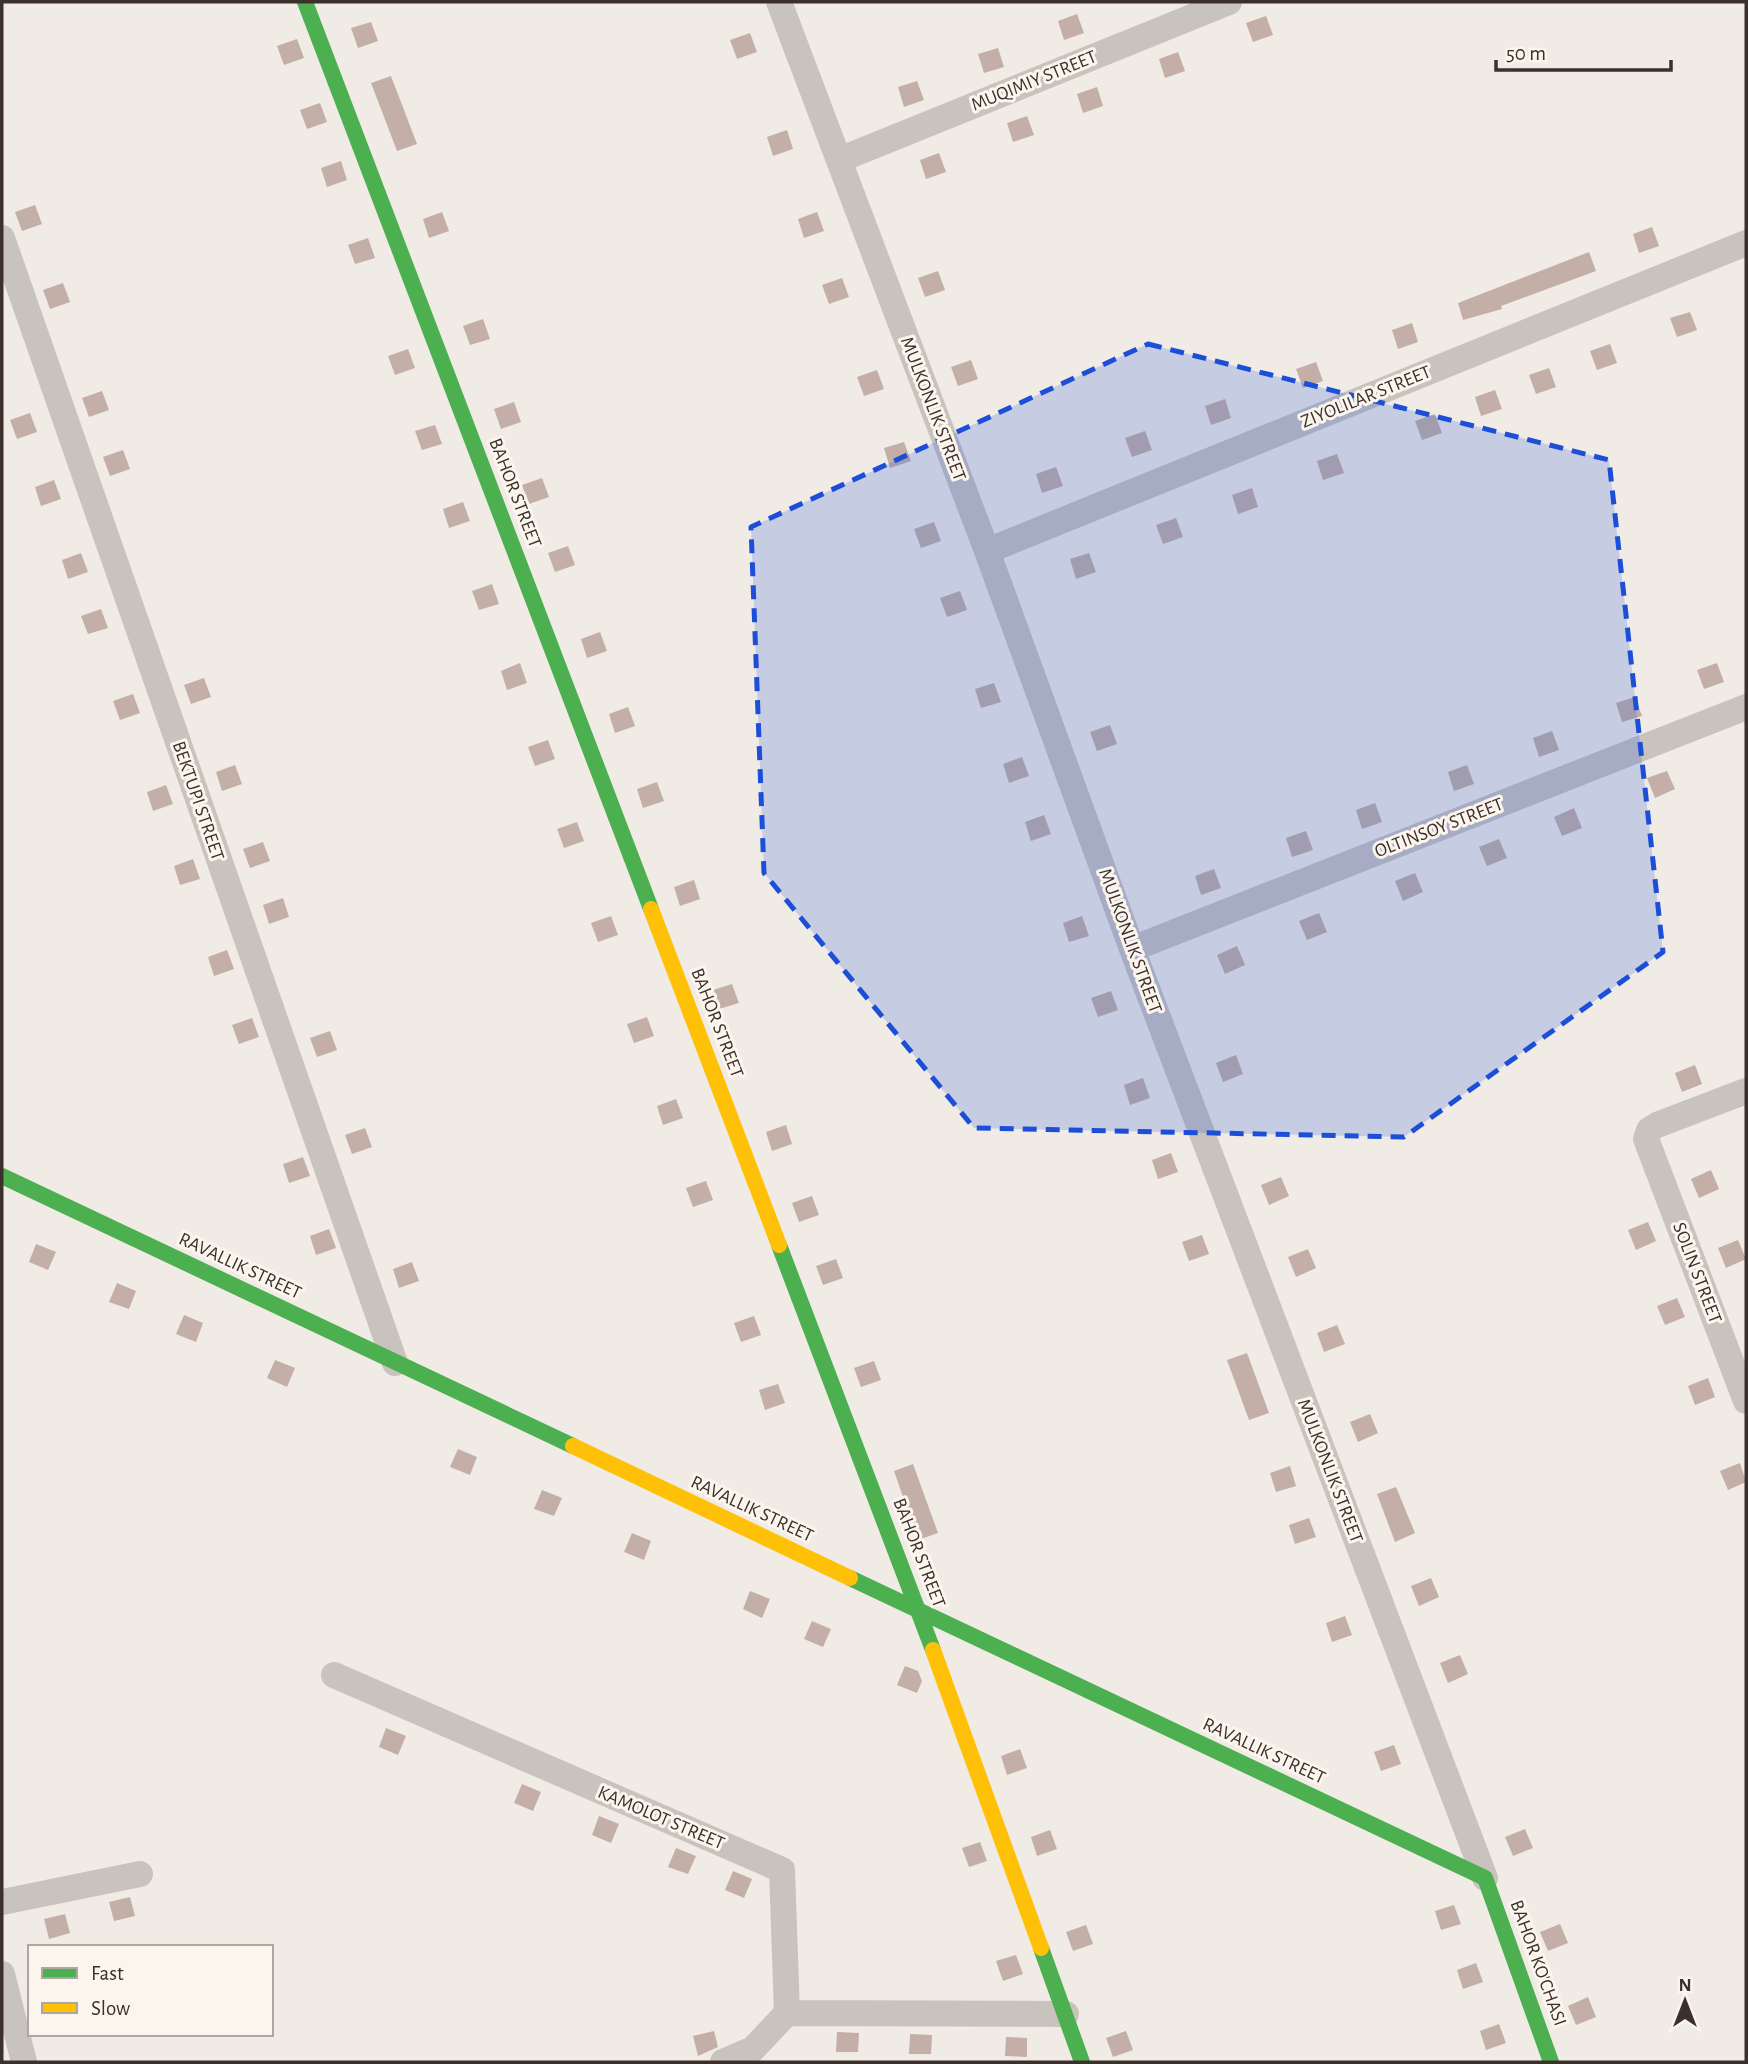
<svg xmlns="http://www.w3.org/2000/svg" width="1748" height="2064" font-family="'Alegreya Sans',sans-serif">
	<rect width="100%" height="100%" fill="#f0ebe5"/>
	<path fill="#c3afa7" d="M1077,14L1084,33L1064,40L1058,21Z
		M1266,16L1273,35L1253,42L1246,23Z
		M371,22L378,41L358,48L351,28Z
		M750,33L757,52L737,59L730,40Z
		M297,39L304,58L284,65L277,46Z
		M998,48L1004,67L984,73L978,54Z
		M1178,52L1185,71L1165,78L1159,59Z
		M391,76L417,144L397,151L371,83Z
		M917,81L924,100L904,107L898,87Z
		M1097,87L1103,106L1083,113L1077,94Z
		M320,103L327,122L307,129L300,110Z
		M1027,116L1034,135L1013,142L1007,123Z
		M787,130L793,149L773,156L767,137Z
		M939,153L946,172L926,179L920,160Z
		M341,161L347,180L327,187L321,168Z
		M35,205L42,224L22,231L15,212Z
		M442,212L449,231L429,238L423,219Z
		M817,212L824,231L804,238L798,219Z
		M1652,227L1659,246L1639,253L1633,234Z
		M368,238L375,258L355,264L348,245Z
		M1589,252L1596,271L1501,306L1502,309L1463,320L1458,303Z
		M938,271L945,290L925,297L918,278Z
		M842,278L849,297L829,304L822,285Z
		M63,283L70,302L50,309L43,290Z
		M1690,312L1697,330L1677,337L1670,318Z
		M483,319L490,339L470,345L463,326Z
		M1412,323L1418,342L1398,349L1392,330Z
		M1610,344L1617,363L1597,370L1590,351Z
		M408,349L415,368L395,375L388,356Z
		M971,360L978,379L958,386L951,367Z
		M1316,362L1323,381L1303,388L1296,369Z
		M1549,368L1556,387L1536,394L1529,375Z
		M877,370L884,389L864,396L857,377Z
		M1495,390L1502,409L1481,416L1475,397Z
		M102,391L109,410L89,417L82,398Z
		M1225,399L1231,418L1211,425L1205,406Z
		M514,402L521,422L501,429L494,409Z
		M30,413L37,432L17,439L10,420Z
		M1435,414L1442,433L1422,440L1415,421Z
		M435,425L442,444L422,450L415,431Z
		M1145,431L1152,450L1132,457L1125,438Z
		M904,442L911,461L890,468L884,448Z
		M123,450L130,469L110,476L103,457Z
		M1337,454L1344,473L1323,480L1317,461Z
		M1056,467L1063,486L1042,493L1036,474Z
		M542,478L549,497L529,504L522,485Z
		M54,480L61,499L41,506L35,487Z
		M1252,488L1258,507L1238,514L1232,495Z
		M463,502L470,521L449,528L443,509Z
		M1176,518L1183,537L1163,544L1156,525Z
		M934,522L941,541L921,548L914,529Z
		M568,546L575,565L555,572L548,553Z
		M81,553L88,572L68,579L62,560Z
		M1089,553L1096,572L1076,579L1070,559Z
		M492,584L499,604L479,610L472,591Z
		M960,591L967,610L947,617L940,598Z
		M101,609L108,628L88,634L81,616Z
		M600,632L607,651L587,658L581,639Z
		M520,663L527,683L507,690L501,671Z
		M1717,663L1724,682L1704,689L1697,670Z
		M204,678L211,697L191,704L184,685Z
		M994,683L1001,702L981,708L975,689Z
		M133,694L140,713L120,720L113,701Z
		M1635,697L1642,716L1622,722L1616,703Z
		M628,707L635,726L615,733L609,714Z
		M1110,725L1117,744L1097,751L1090,732Z
		M1552,731L1559,750L1539,757L1533,738Z
		M548,740L555,759L535,766L528,747Z
		M1022,757L1029,776L1009,783L1003,764Z
		M235,765L242,784L222,791L216,772Z
		M1467,765L1474,784L1454,791L1448,772Z
		M1667,771L1675,789L1655,798L1647,778Z
		M657,782L664,801L643,808L637,789Z
		M166,785L173,804L153,811L147,792Z
		M1375,803L1382,822L1362,829L1356,810Z
		M1574,808L1582,828L1562,836L1554,817Z
		M1044,815L1051,834L1031,841L1025,822Z
		M577,822L584,841L564,848L557,829Z
		M1306,831L1313,850L1292,857L1286,838Z
		M1499,839L1507,858L1487,866L1479,847Z
		M263,842L270,861L250,868L243,849Z
		M193,859L200,879L180,885L174,866Z
		M1214,869L1221,888L1201,895L1195,876Z
		M1415,873L1423,892L1403,901L1395,881Z
		M694,880L700,899L680,906L674,887Z
		M283,898L289,917L269,924L263,905Z
		M1319,913L1327,932L1307,940L1299,921Z
		M611,916L618,935L598,942L591,923Z
		M1082,916L1089,936L1069,942L1063,923Z
		M1237,946L1245,965L1225,974L1217,955Z
		M227,950L234,969L214,976L208,957Z
		M732,984L739,1003L719,1009L713,990Z
		M1111,991L1118,1010L1098,1017L1091,998Z
		M647,1017L654,1036L634,1043L627,1024Z
		M252,1018L259,1037L239,1044L232,1025Z
		M330,1031L337,1050L317,1057L310,1038Z
		M1236,1055L1243,1074L1223,1082L1216,1063Z
		M1695,1065L1702,1084L1682,1092L1675,1073Z
		M1143,1078L1150,1098L1130,1105L1124,1085Z
		M676,1099L683,1118L663,1125L657,1106Z
		M786,1125L792,1144L772,1151L766,1132Z
		M365,1128L372,1147L352,1154L345,1135Z
		M1171,1153L1178,1172L1158,1179L1152,1160Z
		M303,1157L310,1176L289,1183L283,1164Z
		M1711,1170L1719,1189L1699,1198L1691,1179Z
		M1281,1177L1289,1196L1269,1205L1261,1185Z
		M706,1181L713,1200L693,1207L686,1188Z
		M812,1196L819,1215L799,1222L792,1203Z
		M1648,1222L1656,1241L1636,1250L1628,1230Z
		M329,1229L336,1248L316,1255L310,1236Z
		M1202,1235L1209,1254L1189,1261L1182,1242Z
		M1738,1240L1746,1259L1726,1268L1718,1248Z
		M36,1244L56,1252L48,1270L29,1262Z
		M1308,1249L1316,1268L1296,1277L1288,1257Z
		M836,1259L843,1278L823,1285L816,1266Z
		M412,1262L419,1281L399,1288L393,1269Z
		M117,1283L136,1291L129,1309L109,1302Z
		M1677,1298L1685,1317L1665,1325L1657,1306Z
		M184,1315L203,1323L196,1342L176,1334Z
		M754,1316L761,1335L741,1342L734,1323Z
		M1337,1325L1345,1344L1324,1352L1317,1333Z
		M1247,1353L1269,1413L1249,1420L1227,1360Z
		M275,1360L295,1368L287,1387L267,1378Z
		M874,1361L881,1380L861,1387L854,1368Z
		M1708,1378L1715,1397L1695,1405L1688,1386Z
		M778,1384L785,1403L765,1410L759,1390Z
		M1370,1414L1378,1433L1358,1442L1350,1422Z
		M458,1449L477,1457L470,1475L450,1467Z
		M1740,1463L1746,1482L1728,1490L1720,1471Z
		M913,1464L938,1533L918,1540L894,1471Z
		M1290,1466L1296,1486L1276,1492L1270,1473Z
		M1396,1487L1415,1533L1395,1542L1377,1494Z
		M542,1490L562,1498L554,1516L534,1509Z
		M1309,1518L1316,1537L1295,1544L1289,1525Z
		M632,1533L651,1541L644,1560L624,1552Z
		M1431,1578L1439,1597L1419,1606L1411,1586Z
		M750,1591L770,1599L762,1618L743,1609Z
		M1345,1616L1352,1635L1332,1642L1326,1623Z
		M812,1621L831,1629L823,1647L804,1639Z
		M1460,1655L1468,1674L1448,1683L1440,1663Z
		M905,1666L918,1671L922,1681L917,1693L897,1685Z
		M386,1728L406,1736L398,1755L379,1747Z
		M1394,1745L1401,1764L1381,1771L1374,1752Z
		M1020,1749L1027,1768L1007,1775L1001,1756Z
		M522,1784L541,1792L533,1811L514,1803Z
		M599,1816L619,1824L611,1843L592,1835Z
		M1525,1829L1533,1848L1513,1856L1505,1837Z
		M1050,1830L1057,1849L1037,1856L1031,1837Z
		M980,1842L987,1861L969,1867L962,1848Z
		M676,1848L696,1856L688,1874L668,1867Z
		M733,1871L752,1879L744,1898L725,1890Z
		M130,1897L135,1916L114,1921L109,1902Z
		M1454,1905L1461,1924L1441,1930L1435,1911Z
		M65,1914L70,1933L49,1939L44,1919Z
		M1560,1924L1568,1943L1548,1951L1540,1932Z
		M1086,1925L1093,1944L1073,1951L1066,1932Z
		M1016,1955L1023,1974L1003,1981L996,1961Z
		M1476,1963L1483,1982L1463,1989L1457,1970Z
		M1588,1997L1596,2017L1576,2025L1568,2006Z
		M1499,2024L1506,2043L1486,2050L1480,2031Z
		M714,2031L718,2047L698,2056L693,2036Z
		M1126,2031L1133,2050L1113,2057L1106,2038Z
		M837,2032L859,2033L858,2052H836Z
		M910,2034L932,2035L931,2054H909Z
		M1006,2037L1027,2038V2057L1005,2056Z"/>
	<g fill="none" stroke-linecap="round" stroke-linejoin="round">
		<path stroke="#c9c3be" stroke-width="26" d="M779,2L987,551L1132,949L1485,1878
			M839,160L1229,2
			M2,238L395,1363
			M987,551L1746,243
			M1132,949L1746,707
			M1746,1091L1657,1125L1649,1130L1646,1139L1746,1401
			M334,1675L782,1870L787,2013L753,2049L723,2062
			M2,1902L140,1874
			M2,1974L24,2062
			M787,2013L1066,2014"/>
		<path stroke="#4caf50" stroke-width="16" d="M305,2L651,909
			M2,1176L573,1446
			M779,1245L933,1650
			M850,1578L1485,1878L1551,2062
			M1041,1948L1082,2062"/>
		<path stroke="#ffc107" stroke-width="16" d="M651,909L779,1245
			M573,1446L850,1578
			M933,1650L1041,1948"/>
	</g>
	<path fill="#1d4ed8" fill-opacity="0.2" stroke="#1d4ed8" stroke-width="5" stroke-dasharray="14 9" stroke-linejoin="round" d="M1148,344L1609,460L1663,952L1404,1137L974,1128L764,873L751,527Z"/>
	<g text-anchor="middle" dominant-baseline="central" stroke-width="6" stroke-linejoin="round" paint-order="stroke">
		<g font-size="19" fill="#3b302b" stroke="#fbf5ee">
			<text transform="translate(1034 81) rotate(-22)">MUQIMIY STREET</text>
			<text transform="translate(1366 397) rotate(-22)">ZIYOLILAR STREET</text>
			<text transform="translate(933 409) rotate(69)">MULKONLIK STREET</text>
			<text transform="translate(515 493) rotate(69)">BAHOR STREET</text>
			<text transform="translate(198 801) rotate(71)">BEKTUPI STREET</text>
			<text transform="translate(1439 828) rotate(-21)">OLTINSOY STREET</text>
			<text transform="translate(1130 941) rotate(70)">MULKONLIK STREET</text>
			<text transform="translate(717 1023) rotate(69)">BAHOR STREET</text>
			<text transform="translate(240 1266) rotate(25)">RAVALLIK STREET</text>
			<text transform="translate(1697 1273) rotate(69)">SOLIN STREET</text>
			<text transform="translate(1330 1471) rotate(69)">MULKONLIK STREET</text>
			<text transform="translate(752 1509) rotate(25)">RAVALLIK STREET</text>
			<text transform="translate(919 1553) rotate(69)">BAHOR STREET</text>
			<text transform="translate(1264 1751) rotate(25)">RAVALLIK STREET</text>
			<text transform="translate(661 1818) rotate(23)">KAMOLOT STREET</text>
			<text transform="translate(1538 1963) rotate(70)">BAHOR KO'CHASI</text>
		</g>
	</g>
	<rect width="1748" height="2064" fill="none" stroke="#3b302b" stroke-width="7"/>
	<rect x="28" y="1945" width="245" height="91" fill="#fbf5ee" stroke="#aea6a0" stroke-width="2"/>
	<rect x="42" y="1968" width="35" height="10" fill="#4caf50" stroke="#aea6a0" stroke-width="2"/>
	<text x="91" y="1980" font-size="21" fill="#3b302b">Fast</text>
	<rect x="42" y="2003" width="35" height="10" fill="#ffc107" stroke="#aea6a0" stroke-width="2"/>
	<text x="91" y="2015" font-size="21" fill="#3b302b">Slow</text>
	<g transform="translate(1685 2001)" stroke="#fbf5ee" stroke-width="5" paint-order="stroke">
	<path d="M0-5L12 26L0 18L-12 26Z" fill="#3b302b"/>
	<text y="-10" font-size="19" font-weight="bold" text-anchor="middle" fill="#3b302b">N</text>
	</g>
	<path d="M1496 60v10h175v-10" fill="none" stroke="#3b302b" stroke-width="3.5"/>
	<text x="1506" y="60" font-size="21" fill="#3b302b" stroke="#fbf5ee" stroke-width="5" paint-order="stroke">50 m</text>
</svg>
